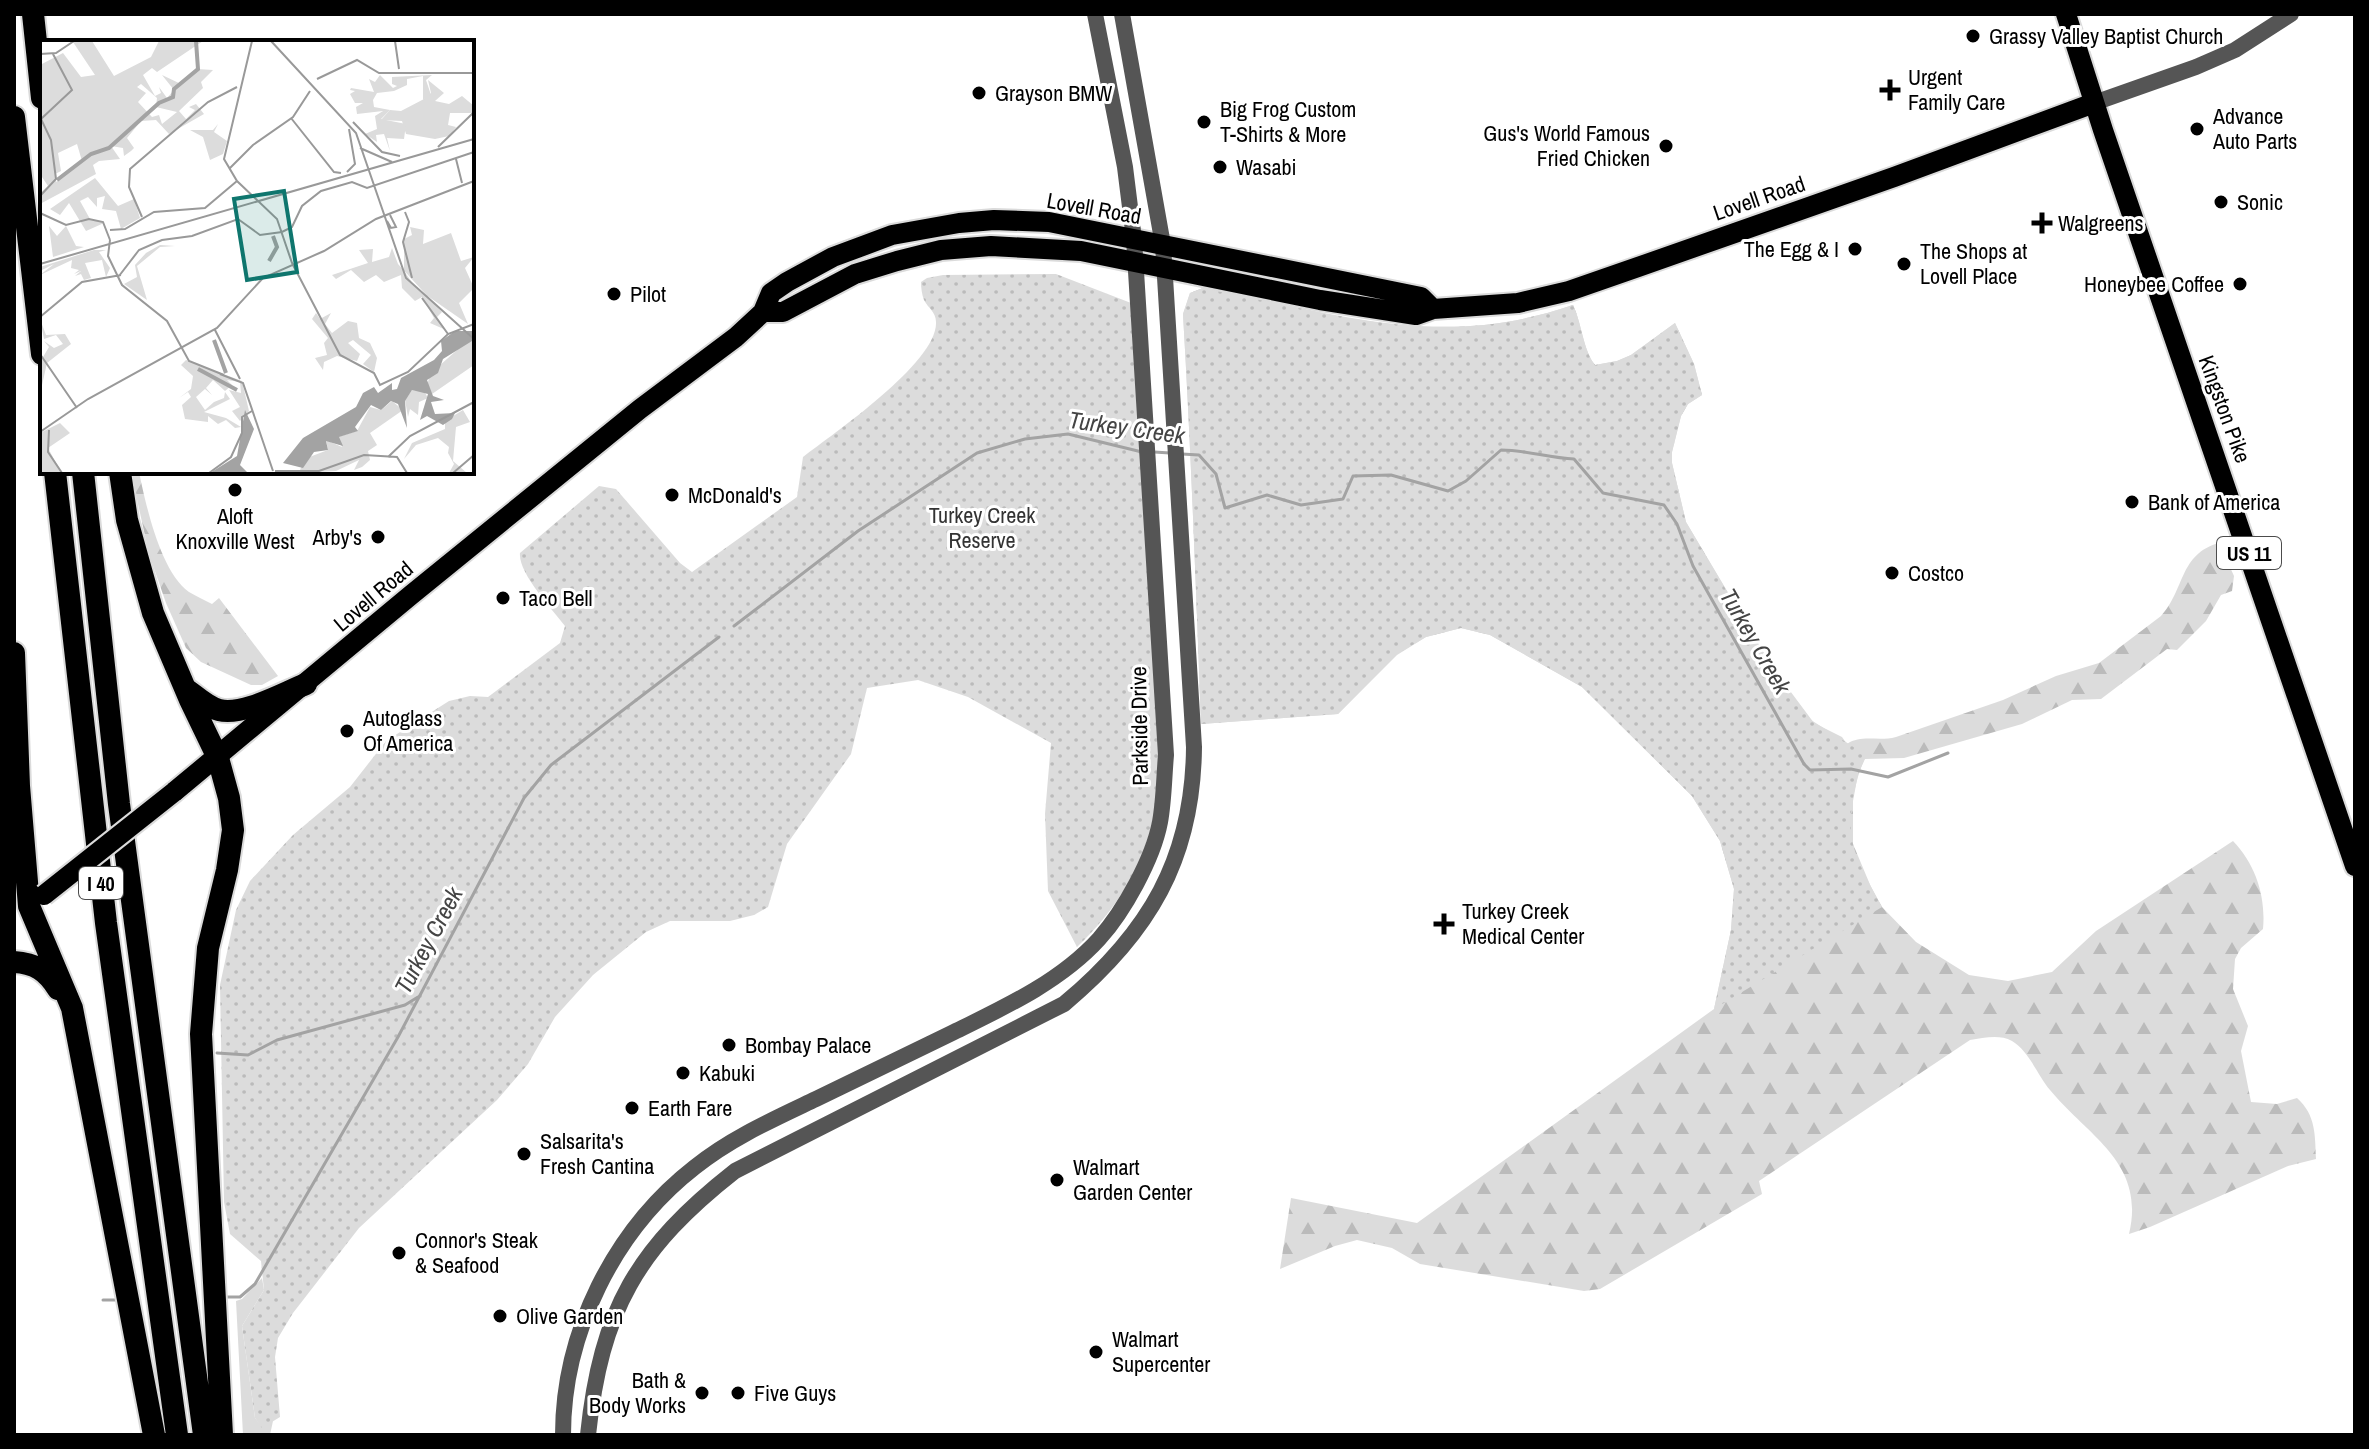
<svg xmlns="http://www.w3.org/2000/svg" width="2369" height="1449" font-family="'Archivo Narrow',sans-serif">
	<defs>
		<pattern id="forest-firs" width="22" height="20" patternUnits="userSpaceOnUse" patternTransform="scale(2)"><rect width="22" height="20" fill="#dcdcdc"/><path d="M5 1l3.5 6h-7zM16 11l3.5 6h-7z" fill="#bbb"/></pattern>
		<pattern id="park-dots" width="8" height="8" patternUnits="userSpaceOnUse" patternTransform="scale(2)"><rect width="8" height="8" fill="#dcdcdc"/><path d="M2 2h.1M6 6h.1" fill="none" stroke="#bbb" stroke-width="1.8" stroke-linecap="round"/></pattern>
	</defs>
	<rect width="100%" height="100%" fill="#fff"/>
	<path fill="#dcdcdc" d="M262,1278L264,1290L242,1326L255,1418L260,1424L273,1421L270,1435H243L236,1301L242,1299Z"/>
	<path fill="url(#forest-firs)" d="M1203,288C1335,314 1439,351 1573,305C1582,324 1583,350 1595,365L1617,361L1631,355L1675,323L1694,364L1702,395L1688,404L1681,416L1672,452V463L1686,522L1773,668L1814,723L1842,737L1847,744C1862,734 1878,742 1896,737L2003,700L2056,676L2099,663L2161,616C2185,590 2179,554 2219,543L2234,576L2232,591L2221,595L2206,621L2177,650L2167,649L2101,699L2072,700L2022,724L1904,758L1865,759L1858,774L1853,801V844L1871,887L1882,907L1916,942L1969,975L2008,981L2052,972L2096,931L2233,841C2256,865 2266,897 2263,929L2241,948L2235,959L2233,989L2248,1026L2241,1051L2251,1102L2277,1104L2297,1098C2316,1115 2315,1135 2316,1159L2288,1166L2150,1227L2129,1234C2146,1163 2089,1137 2050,1090C2038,1076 2029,1051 2012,1041C1999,1034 1984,1038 1970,1040L1759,1181L1762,1194L1600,1289L1584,1291L1420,1264L1392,1248L1357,1240L1335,1246L1280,1269L1291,1198L1417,1223L1714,1009L1731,930L1734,889L1720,841L1692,796L1582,687L1490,635L1461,628L1426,637L1397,655L1338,714L1201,724C1196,587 1191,451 1183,314L1190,293Z
		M131,472H139C146,505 160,571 189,592C196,596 204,600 212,604L219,598L278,676L262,685H251L201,662L186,648L166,603L149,554Z"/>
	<path fill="url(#park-dots)" d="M1056,274L1131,303L1160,752C1158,770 1158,789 1155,808C1147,861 1116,911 1077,947L1048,891L1045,814L1051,743L968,697L918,680L867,688L851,754L787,844L768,907L754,915L730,921H670L646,932L593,975L555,1017L528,1064L497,1100L359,1228L293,1313L278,1338L275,1357L280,1417L262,1428L255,1418L242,1326L264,1290L261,1261L230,1234L224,1202L220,985L236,910L250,881L293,835L350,787L386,741L449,701L470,696L488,697L560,643L565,626C552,609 518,573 520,553L599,486L616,489L680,563L692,572L797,497L803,457C834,433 938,362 936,322C936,312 928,308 924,300C922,295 921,288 921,282L927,278L943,275Z
		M1203,288C1337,312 1436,352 1573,305C1582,324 1583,350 1595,365L1617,361L1631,355L1675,323L1694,364L1702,395L1688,404L1681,416L1672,452V463L1686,522L1772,668L1811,720L1860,751L1865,758C1854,782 1847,819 1853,844C1858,865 1872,888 1882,907L1714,1009L1731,930L1734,889L1720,841L1692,796L1582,687L1490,635L1461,628L1426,637L1397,654L1338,714L1201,724C1196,587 1191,451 1183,314L1190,293Z"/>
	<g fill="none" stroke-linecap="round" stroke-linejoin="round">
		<path stroke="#a3a3a3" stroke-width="3" d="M1154,452L1170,453
			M1182,454L1199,455L1216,474L1225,508L1267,495L1301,505L1343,499L1353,476L1391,475L1448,491L1466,481L1501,450C1526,450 1549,458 1574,459L1603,493L1664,505L1677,524L1693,566L1804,764L1810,770L1851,769L1888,777L1948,753
			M734,626L858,531L977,453L1025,439L1068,434L1142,452
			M217,1053L248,1055L277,1040L405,1005L418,997
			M225,1297H240L255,1284L398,1037L524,798L551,765L719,637
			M103,1300H118"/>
		<defs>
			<path id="major" d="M2066,14L2103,130L2355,866
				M763,312H783L855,274L897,261L941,250L991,246L1081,251L1320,300L1416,315L1433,309L1518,303L1569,291L1638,267L1894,177L2094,103
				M174,792L411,595L640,409L736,337L763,312L771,293L787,282L833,257L892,235L959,223L994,220L1049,222L1421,297L1433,309"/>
			<path id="highway" d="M33,14L42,98
				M14,117L42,354
				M55,472L106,923L177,1435
				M83,472L119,804L204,1435
				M120,472L127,520L153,613L190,700L218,758L229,798L233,830L227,870L208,948L201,1034L222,1435
				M14,653L19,786L29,906L72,1008L154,1435
				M186,689C196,696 207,707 219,710C243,716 283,693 306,684
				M14,962C35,963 47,971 58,989"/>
		</defs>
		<use href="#major" stroke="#dbdbdb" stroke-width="24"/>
		<use href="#highway" stroke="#dbdbdb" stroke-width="26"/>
		<path stroke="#555" stroke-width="16" d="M2094,103L2196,67L2235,50L2291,14
			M563,1435C563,1333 614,1230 695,1167C731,1138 774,1119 816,1099C861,1077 907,1055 952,1033C1003,1008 1060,982 1099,939C1124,911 1153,859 1160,822C1164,800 1164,777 1166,755L1134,239L1125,167L1095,14
			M588,1435C601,1310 637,1248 735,1171L1064,1004C1149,933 1193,859 1194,747L1163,245L1122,14"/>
		<use href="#major" stroke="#000" stroke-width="20"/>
		<use href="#highway" stroke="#000" stroke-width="22"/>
		<defs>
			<path id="major-bridge" d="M44,895L174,792"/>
		</defs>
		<use href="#major-bridge" stroke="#dbdbdb" stroke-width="24" stroke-linecap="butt"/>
		<use href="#major-bridge" stroke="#000" stroke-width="20"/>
	</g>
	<g fill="#000" stroke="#fff" stroke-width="3">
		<circle cx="1973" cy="36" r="8"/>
		<path d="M1886 78h8v8h8v8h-8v8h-8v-8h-8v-8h8z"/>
		<circle cx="979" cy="93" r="8"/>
		<circle cx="1204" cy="122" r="8"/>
		<circle cx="2197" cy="129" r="8"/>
		<circle cx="1666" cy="146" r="8"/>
		<circle cx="1220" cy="167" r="8"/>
		<circle cx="2221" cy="202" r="8"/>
		<path d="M2038 211h8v8h8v8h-8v8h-8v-8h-8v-8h8z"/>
		<circle cx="1855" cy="249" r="8"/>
		<circle cx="1904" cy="264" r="8"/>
		<circle cx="2240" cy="284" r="8"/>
		<circle cx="614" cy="294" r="8"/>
		<circle cx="235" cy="490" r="8"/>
		<circle cx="672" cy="495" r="8"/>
		<circle cx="2132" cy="502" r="8"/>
		<circle cx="378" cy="537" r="8"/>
		<circle cx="1892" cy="573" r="8"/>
		<circle cx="503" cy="598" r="8"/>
		<circle cx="347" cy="731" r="8"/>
		<path d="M1440 912h8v8h8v8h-8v8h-8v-8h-8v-8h8z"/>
		<circle cx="729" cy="1045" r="8"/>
		<circle cx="683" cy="1073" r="8"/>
		<circle cx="632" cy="1108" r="8"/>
		<circle cx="524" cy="1154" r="8"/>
		<circle cx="1057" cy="1180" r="8"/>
		<circle cx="399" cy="1253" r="8"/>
		<circle cx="500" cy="1316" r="8"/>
		<circle cx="1096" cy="1352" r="8"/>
		<circle cx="702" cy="1393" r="8"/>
		<circle cx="738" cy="1393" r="8"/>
	</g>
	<g text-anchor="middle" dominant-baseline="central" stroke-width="6" stroke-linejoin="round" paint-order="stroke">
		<g fill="#fff" stroke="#4c4c4c" stroke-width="2">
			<rect x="2217" y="537" width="64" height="32" rx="6"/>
			<rect x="79" y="867" width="44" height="32" rx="6"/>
		</g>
		<g font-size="20" font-weight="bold" fill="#000">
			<text x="2249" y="553">US 11</text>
			<text x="101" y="883">I 40</text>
		</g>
		<g font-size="22" fill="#000" stroke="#fff" text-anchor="start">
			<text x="1989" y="36">Grassy Valley Baptist Church</text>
			<text x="1908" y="77">Urgent<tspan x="1908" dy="25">Family Care</tspan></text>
			<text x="995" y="93">Grayson BMW</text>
			<text x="1220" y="109">Big Frog Custom<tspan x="1220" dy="25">T-Shirts &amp; More</tspan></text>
			<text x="2213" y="116">Advance<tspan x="2213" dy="25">Auto Parts</tspan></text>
			<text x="1650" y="133" text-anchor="end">Gus's World Famous<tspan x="1650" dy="25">Fried Chicken</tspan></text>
			<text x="1236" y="167">Wasabi</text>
			<text x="2237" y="202">Sonic</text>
			<text x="2058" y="223">Walgreens</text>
			<text x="1839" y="249" text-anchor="end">The Egg &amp; I</text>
			<text x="1920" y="251">The Shops at<tspan x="1920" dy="25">Lovell Place</tspan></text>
			<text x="2224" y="284" text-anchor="end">Honeybee Coffee</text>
			<text x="630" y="294">Pilot</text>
			<text x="688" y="495">McDonald's</text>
			<text x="2148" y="502">Bank of America</text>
			<text x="235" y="516" text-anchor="middle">Aloft<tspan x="235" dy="25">Knoxville West</tspan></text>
			<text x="362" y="537" text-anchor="end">Arby's</text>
			<text x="1908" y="573">Costco</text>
			<text x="519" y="598">Taco Bell</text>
			<text x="363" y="718">Autoglass<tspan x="363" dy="25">Of America</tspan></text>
			<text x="1462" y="911">Turkey Creek<tspan x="1462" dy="25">Medical Center</tspan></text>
			<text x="745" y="1045">Bombay Palace</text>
			<text x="699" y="1073">Kabuki</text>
			<text x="648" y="1108">Earth Fare</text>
			<text x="540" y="1141">Salsarita's<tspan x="540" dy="25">Fresh Cantina</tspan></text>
			<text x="1073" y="1167">Walmart<tspan x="1073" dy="25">Garden Center</tspan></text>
			<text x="415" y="1240">Connor's Steak<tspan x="415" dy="25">&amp; Seafood</tspan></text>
			<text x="516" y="1316">Olive Garden</text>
			<text x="1112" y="1339">Walmart<tspan x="1112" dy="25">Supercenter</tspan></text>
			<text x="686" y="1380" text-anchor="end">Bath &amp;<tspan x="686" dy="25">Body Works</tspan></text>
			<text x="754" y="1393">Five Guys</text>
		</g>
		<g font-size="22" fill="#000" stroke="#fff">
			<text transform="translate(1759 198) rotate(-19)">Lovell Road</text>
			<text transform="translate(1094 208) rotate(10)">Lovell Road</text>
			<text transform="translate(2225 409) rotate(70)">Kingston Pike</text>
			<text transform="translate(373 596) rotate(-40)">Lovell Road</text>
			<text transform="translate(1139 726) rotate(-91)">Parkside Drive</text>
		</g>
		<g font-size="22" fill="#333" stroke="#fff">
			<text x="982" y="515">Turkey Creek<tspan x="982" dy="25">Reserve</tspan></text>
		</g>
		<g font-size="24" font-style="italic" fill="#444" stroke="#fff">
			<text transform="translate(1127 427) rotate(8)">Turkey Creek</text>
			<text transform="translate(1756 641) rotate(60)">Turkey Creek</text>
			<text transform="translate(428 940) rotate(-62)">Turkey Creek</text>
		</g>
	</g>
	<g transform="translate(40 40)">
		<rect width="434" height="434" fill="#fff"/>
		<path d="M388,40L404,53L395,61L409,64L422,56L434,66L432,73H410L408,85L416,87L409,96L395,99L366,94L362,81L341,80L350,70L361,71L384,59L391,53ZM0,279L6,295L25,294L31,304L7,323L0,354V322L9,307L4,301L14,308L23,304L16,295L4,299ZM20,383L30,393L8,408L21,432L32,433H0V393Z" fill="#dcdcdc"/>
		<path d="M52,1L74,36L111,17L119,1H163L117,32L112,28L103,35L115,56L121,53L119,47L127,58L134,50L122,35L141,44L157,29L173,30L161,42L163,48L139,71L146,79L155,70L149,67L156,64L164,74L129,94L116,80L101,81L87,98L94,108L91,111L84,116L83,108L71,106L80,119L59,121L53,125L56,134L0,164V153L8,146L0,134V25L23,13L41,37L55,35L33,2ZM101,44L117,58L116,67L137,72L122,84L119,75L112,77L98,62L106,53L97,47ZM37,104L42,121L16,142L15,134L21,131L18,113ZM340,35L353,48L357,46L352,44V37L392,35L386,40L391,55L383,60V36L367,39V45L354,51L337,53L333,60L334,67L350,70L341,79L366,84L364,99L347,98L350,111L344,94L336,95L337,102L325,94L337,89L335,76L343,71L317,74L316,67L323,63H315L310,54L315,51L310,50L311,48L334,52L329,39L335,42ZM178,84L174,92L187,101L183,114L170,120L163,97L150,90H173ZM55,138L78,166L94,159L100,178L81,189L76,171L62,169L65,156L57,158V167L48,157L40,161L50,179L64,183L46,191L29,163L20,175L10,169ZM9,186L17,196L26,186L36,206L44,207L13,217ZM370,187L384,190L383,204L411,193L421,221L434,217L425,228L434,248L419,263L428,284L376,248L364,231V199L372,195ZM120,205L135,206L120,207L97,226L107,260L84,244L97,237L95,225L106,213ZM352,208L358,224L402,272L397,277L406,290L390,283L394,278L382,257L375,261L362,248L361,235L344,242L336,235L324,242L311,230L296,239L292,235L328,223L319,210L333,209L332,222L349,217ZM54,210H66L59,212L70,228L66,237L62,220L45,223L51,238L44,240L41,234L35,236L41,231L34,234L39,230L31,228L32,220L0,235L14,224L0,231V227ZM276,273L280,279L291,273L285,284L292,293L308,281L317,283L319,298L330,303L337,318L334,332L323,324L331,315L313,300L308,303L320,314L317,321L297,316L284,322L283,330L275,318L287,315L284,303L288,298L272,279ZM434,295V325L392,354L387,346L390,334ZM146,320L202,341L209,371L200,381L192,371L200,367L189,350L201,353L200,342L187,340L192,345L185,351L173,340L166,348L172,355L165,349L156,357L165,370L174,362L184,358L185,352L190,359L164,372L186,378L201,387L195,388L186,380L178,384L168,376V382L145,379L142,365L151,357L148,352L139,358L151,349L153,336L141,325ZM372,350L384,351L388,358L379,362L378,375L370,369L368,377L365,360ZM423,370L430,382L416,387L413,421L427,433H409L414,424L408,413L409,407L398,398L376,405L364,419L372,403L405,389V381Z" fill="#dcdcdc" fill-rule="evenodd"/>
		<path d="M352,361L363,370L330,393L337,405L328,411L330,420L322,427L314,430L319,420L296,431L259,433L264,419L288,410L286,400L302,407L298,397L317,391L330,367L341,370Z" fill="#dcdcdc"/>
		<path d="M415,291H434L432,301L403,319L398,333L387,340L393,356L404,360L391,362L395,374L415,373L412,379L403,385L387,376L380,380L388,354L372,350L365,361L367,388L358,364L351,361L341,370L331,365L315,387L318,391L299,397L303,406L286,401L288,410L274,412L263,428L243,423L263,398L316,367L323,353L334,347L338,353L352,343V350L357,349L361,338L394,320L402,311L401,301ZM205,370L214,389L200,425L208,433H170L197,416Z" fill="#a3a3a3"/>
		<path fill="none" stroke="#a3a3a3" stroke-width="4" d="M17,140L51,114L69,108L119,63L133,57L134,49L158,29L156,1M229,221L237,207L233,196M174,300L186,333M158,329L197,350"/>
		<path fill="none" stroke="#999" stroke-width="2" d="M212,1L184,119L197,141L237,179L252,223M231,1L316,93L366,238L434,299M355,1L359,29M0,14L16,13L34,1M277,39L317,20L339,33H434M251,78L294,132L301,133M313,82L342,112L360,116M398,107L433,73M320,108L352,122M416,119L422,143M189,129L213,105L253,77L270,51M307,132L315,124L309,89M0,156L16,139L11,100L1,79L32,50L13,14M365,172L369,182L363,202L372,238M0,173L26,185L49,179L63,182L70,200M102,177L89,147L90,129L168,62L197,47M347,181L351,188L356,187L350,175M70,190L85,189L114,172L165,168L197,141M70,200L68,216L82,245L127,281L149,321L184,335M252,223L300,315L334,333L340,345L368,332L408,294L434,284M0,224L434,99M79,236L99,210L122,200L152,196L198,179L220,195L242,192L252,187L262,166L281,151L312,142L327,148L434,112M382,258L408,294M0,277L42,242L81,235M175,290L200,339M0,314L37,368M180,334L203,343L233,431M9,390L8,412L22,433M0,392L48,359L177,288L223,238L284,211L336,179L434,141M348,417L370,396L434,362M235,431H279L324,415L357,417L367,433M169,433L191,417L202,393V377L212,371M413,433L434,415"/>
		<path fill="#0f766e" fill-opacity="0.15" stroke="#0f766e" stroke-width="4" d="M244,151L257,232L207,240L194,159Z"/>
		<rect width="434" height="434" fill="none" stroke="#000" stroke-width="4"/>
	</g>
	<rect width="2369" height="1449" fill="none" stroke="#000000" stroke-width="32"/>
</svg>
